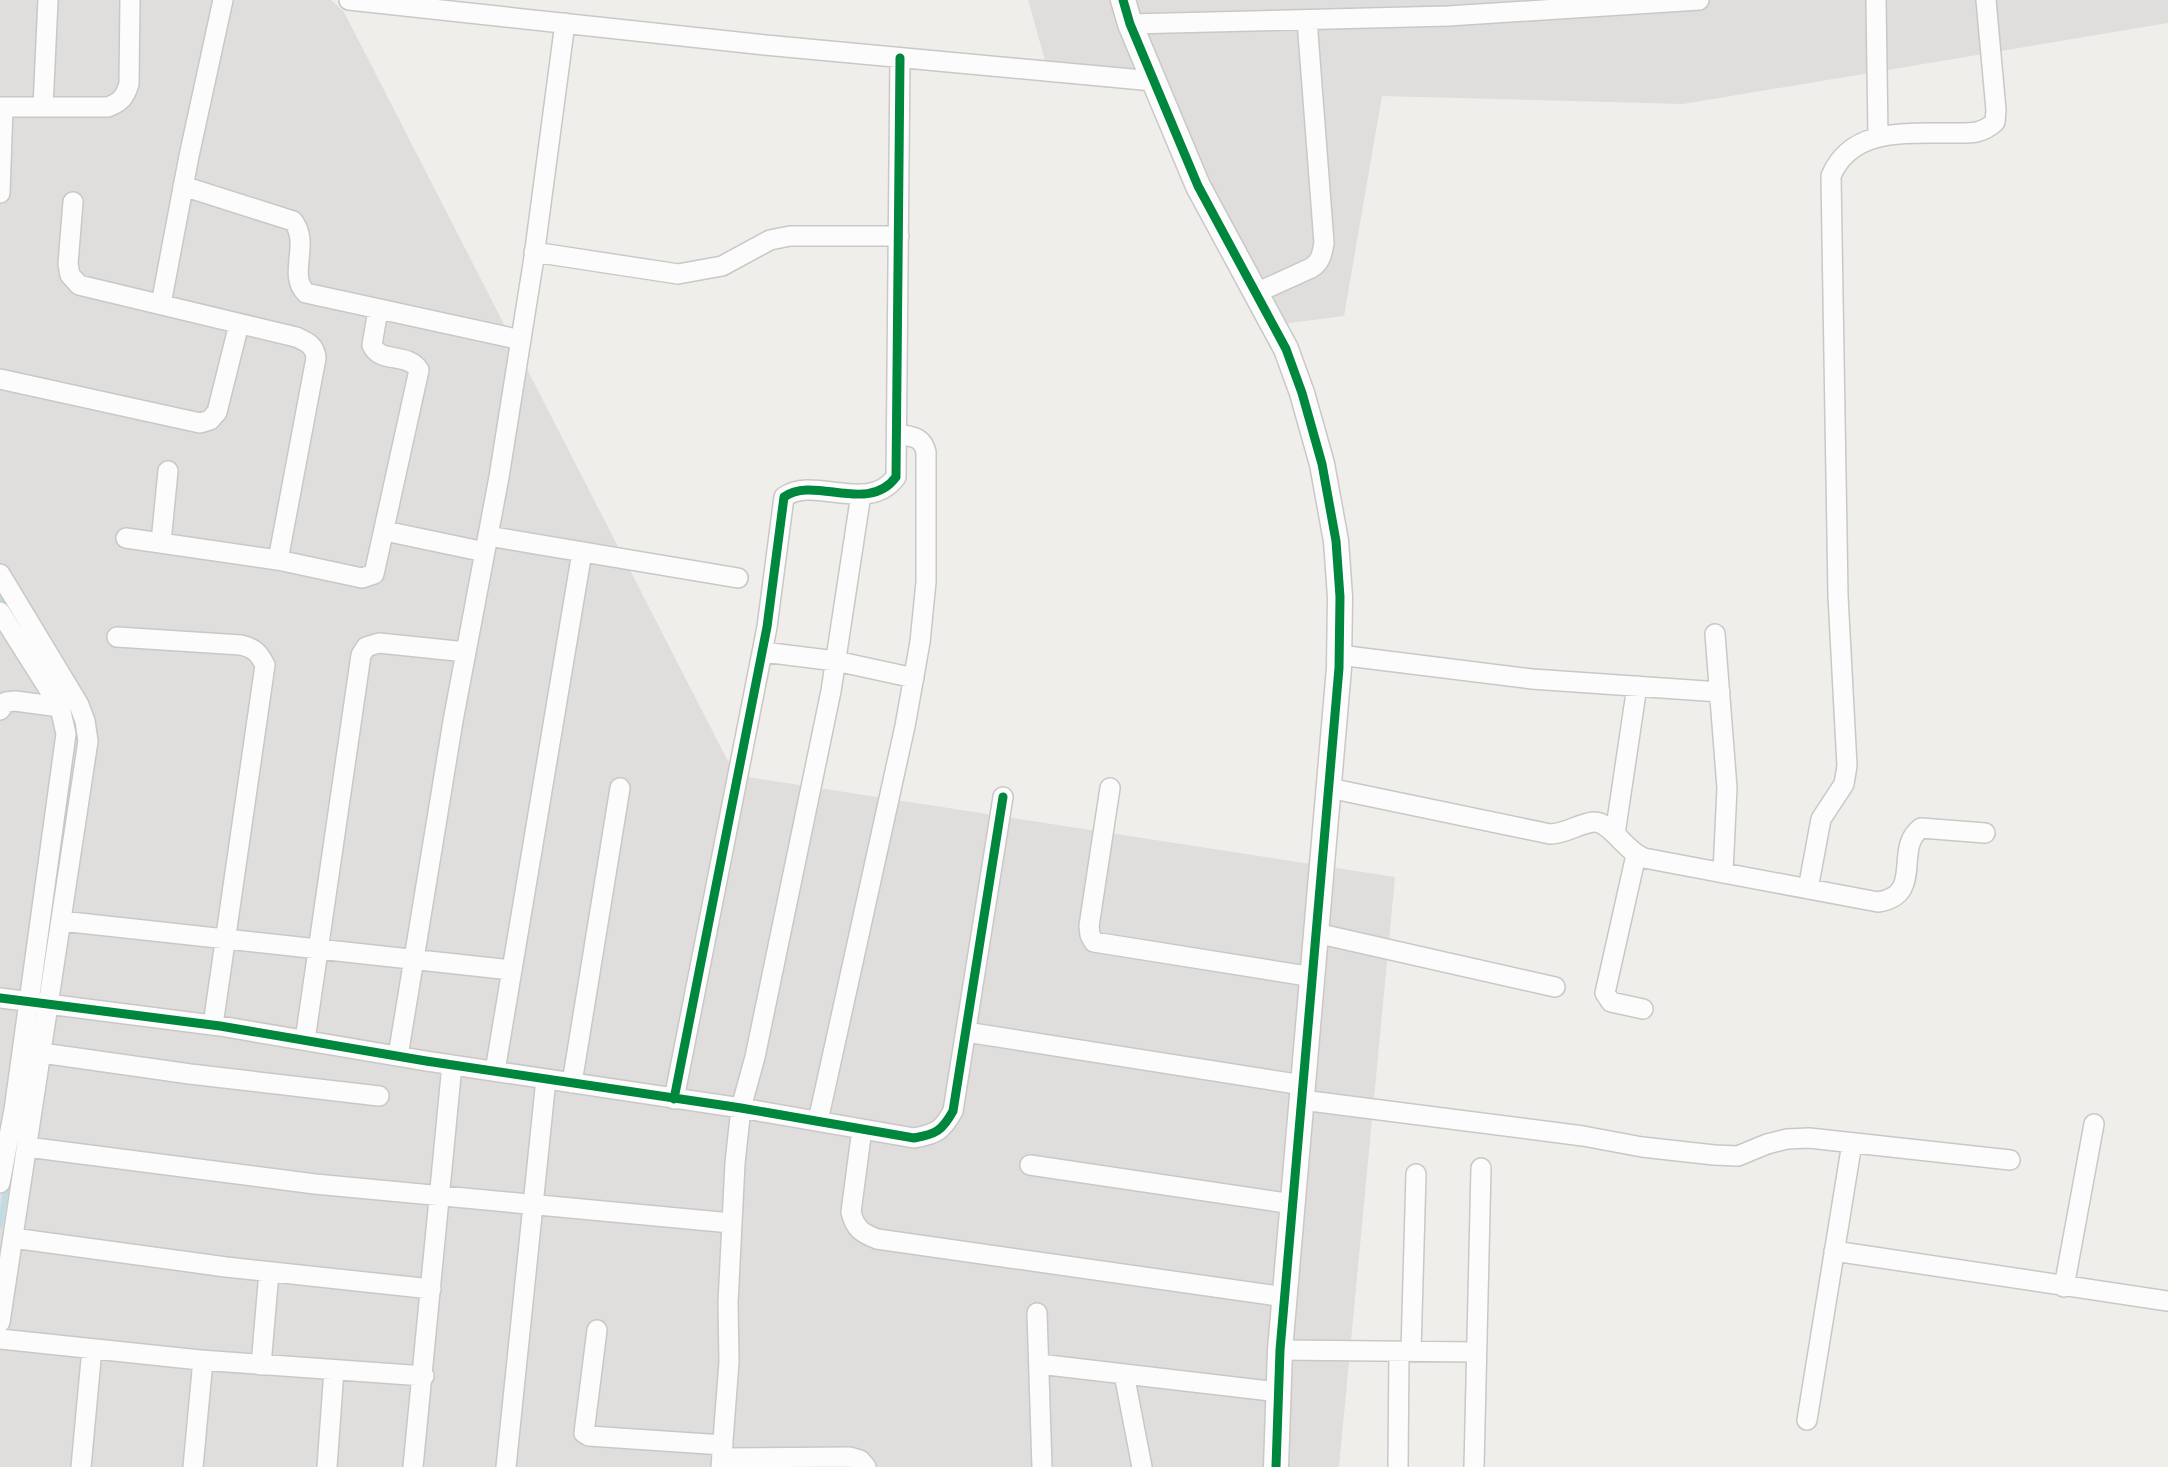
<svg xmlns="http://www.w3.org/2000/svg" width="2168" height="1467" font-family="'Open Sans',sans-serif">
	<rect width="100%" height="100%" fill="#f0eeeb"/>
	<path fill="#dfdedc" d="M0,0H331L344,12L735,775L1395,877L1339,1467H0Z
		M1028,0H2168V23L1683,104L1382,96L1344,316L1267,326L1161,71H1048Z"/>
	<g fill="none" stroke-linecap="round" stroke-linejoin="round">
		<path stroke="#bfdbe3" stroke-width="5" d="M0,597L8,608
			M0,1226L7,1184"/>
		<defs>
			<path id="minor" d="M349,0L765,45L1153,81
				M1876,0L1878,136
				M1130,24L1448,16L1699,0
				M0,107H108C121,102 125,97 129,84L130,0
				M43,107L48,0
				M183,186L293,221C311,244 287,274 306,293L521,340
				M0,193L3,107
				M73,202L68,264L70,275L79,285L296,337C307,342 315,345 316,358L278,560
				M534,252L678,274L722,266L770,240L790,236H899
				M1256,293L1311,268C1321,262 1322,254 1324,243L1307,20
				M161,304L189,156L223,0
				M0,379L200,423L210,420L217,412L239,324
				M385,531L485,552
				M488,536L738,578
				M126,538L278,560L362,578L374,574L419,370C408,352 380,364 372,345L378,310
				M161,542L168,471
				M0,574L79,705L85,721L88,741L0,1322
				M0,612L60,707L66,734L14,1110L0,1183
				M1715,634L1727,788L1723,872
				M117,637L241,645C254,648 259,653 265,665L213,1025
				M763,652L836,661L914,678
				M1339,655L1532,679L1720,692
				M0,710L6,702L15,701L60,707
				M1110,788L1089,926L1090,935L1094,942L1313,977
				M1329,788L1550,834C1566,834 1579,823 1594,822C1610,821 1626,852 1644,858L1878,902C1925,895 1893,848 1921,828L1985,833
				M1615,834L1637,686
				M1636,855L1605,993L1611,1002L1643,1009
				M1808,889L1821,819L1844,784L1847,766L1838,596L1831,176C1852,126 1909,134 1955,133C1971,133 1982,134 1995,122L1996,110L1986,0
				M61,921L511,970
				M1316,933L1555,987
				M0,998L220,1026L426,1061L741,1108L914,1138C936,1134 942,1131 953,1111L1003,797
				M966,1032L1303,1085
				M305,1040L361,655L366,647L379,643L466,652
				M42,1053L190,1074L379,1096
				M398,1056L453,721L499,477L533,264L565,23
				M495,1071L582,552
				M572,1083L620,788
				M674,1099L767,627L784,497C814,475 868,515 896,477L900,58
				M1302,1100L1583,1136L1642,1147L1714,1155L1738,1156L1767,1144L1787,1139L1809,1138L2010,1160
				M818,1121L905,726L920,642L926,582V452C922,436 912,437 898,434
				M862,1129L851,1212C855,1229 862,1233 877,1239L1285,1297
				M27,1147L315,1184L731,1223
				M1030,1165L1293,1204
				M13,1238L226,1267L431,1289
				M1834,1251L2168,1301
				M2064,1287L2094,1124
				M1037,1313L1042,1467
				M597,1330L584,1433L589,1436L723,1445
				M0,1339L200,1360L424,1376
				M1280,1350L1476,1352
				M1411,1351L1416,1174
				M1039,1364L1278,1392
				M261,1365L269,1272
				M1124,1374L1142,1467
				M1807,1420L1852,1143
				M722,1458L850,1457L860,1460L866,1467
				M81,1467L92,1349
				M193,1467L203,1360
				M327,1467L334,1370
				M413,1467L452,1065
				M506,1467L546,1079
				M721,1467L729,1362L728,1303L735,1163L741,1108L755,1057L831,691L861,494
				M1398,1467L1399,1351
				M1474,1467L1481,1168"/>
			<path id="tertiary" d="M1123,0L1130,24L1198,186L1286,349L1302,393L1322,464L1336,541L1340,597L1339,668L1280,1350L1276,1467"/>
		</defs>
		<use href="#minor" stroke="#c9c8c7" stroke-width="22"/>
		<use href="#tertiary" stroke="#c9c8c7" stroke-width="27"/>
		<use href="#minor" stroke="#fdfcfc" stroke-width="19"/>
		<use href="#tertiary" stroke="#fdfcfc" stroke-width="24"/>
		<defs>
			<path id="cycleway" d="M1123,0L1130,24L1198,186L1286,349L1302,393L1322,464L1336,541L1340,597L1339,668L1280,1350L1276,1467
				M0,998L220,1026L426,1061L741,1108L914,1138C936,1134 942,1131 953,1111L1003,797
				M674,1099L767,627L784,497C814,475 868,515 896,477L900,58"/>
		</defs>
		<use href="#cycleway" stroke="#fff" stroke-width="13"/>
		<use href="#cycleway" stroke="#00873e" stroke-width="9"/>
	</g>
</svg>
